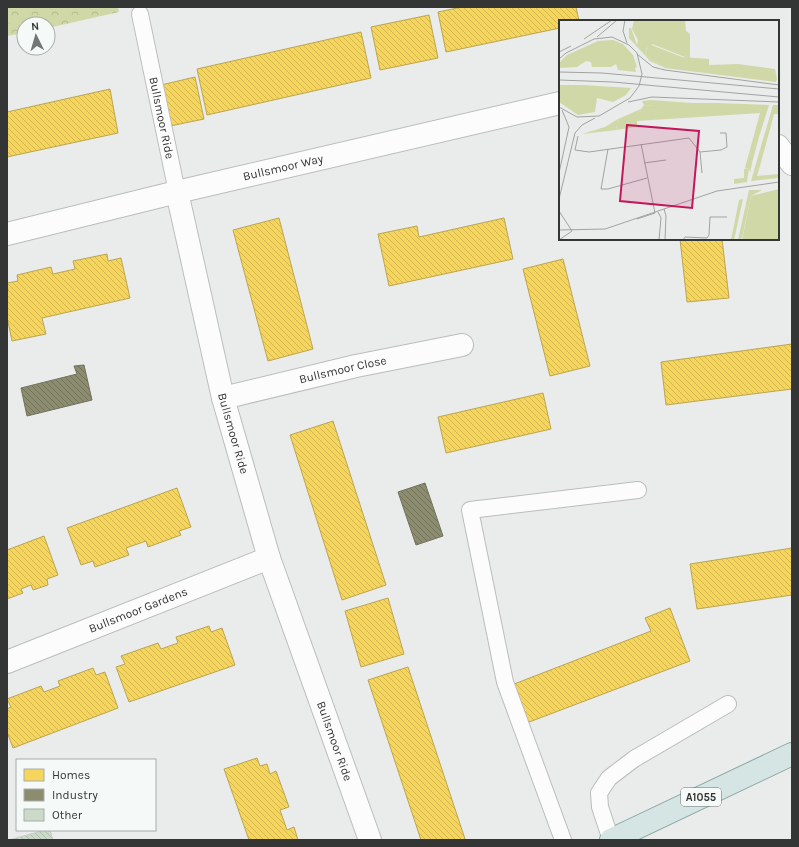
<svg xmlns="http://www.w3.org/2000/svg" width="799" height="847" font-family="Karla,sans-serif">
	<defs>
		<pattern id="forest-crowns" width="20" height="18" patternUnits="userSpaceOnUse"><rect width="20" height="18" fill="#d0d8a7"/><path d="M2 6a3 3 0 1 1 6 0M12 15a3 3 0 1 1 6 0" fill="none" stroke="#b3ba90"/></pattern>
		<pattern id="homes-back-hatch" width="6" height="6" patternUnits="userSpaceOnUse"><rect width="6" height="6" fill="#f6d55c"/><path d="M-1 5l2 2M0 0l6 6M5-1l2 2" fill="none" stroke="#d4b751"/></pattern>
		<pattern id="industry-back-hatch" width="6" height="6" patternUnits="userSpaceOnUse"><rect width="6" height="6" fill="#8c8c6e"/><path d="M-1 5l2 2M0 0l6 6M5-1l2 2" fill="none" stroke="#73735b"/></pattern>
		<pattern id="building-back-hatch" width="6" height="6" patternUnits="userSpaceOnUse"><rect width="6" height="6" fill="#ccdaca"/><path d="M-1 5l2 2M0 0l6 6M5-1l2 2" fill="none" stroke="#b0bcae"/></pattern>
	</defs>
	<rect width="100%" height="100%" fill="#e9ecea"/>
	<path fill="url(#forest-crowns)" d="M7,7H118L119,12L48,28V24H24V33L7,36Z"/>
	<path fill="url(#homes-back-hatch)" stroke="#bca550" d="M462,7H576L579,21H560V28L446,52L438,12Z
		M429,15L438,58L380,70L371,27Z
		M361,32L371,78L207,115L197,69Z
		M195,77L204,119L170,126L161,85Z
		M110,89L118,133L7,157V112Z
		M279,218L313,349L268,361L233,230Z
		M504,218L513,259L389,286L378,234L417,226L419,237Z
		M680,239H722L729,298L687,302Z
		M107,254L108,261L121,258L130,298L42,318L46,334L12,341L7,317V291H8L7,283L18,281L17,275L51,267L53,274L75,269L73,261Z
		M563,259L590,366L550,376L523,269Z
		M792,344V389L666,405L661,362Z
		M543,393L551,429L446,453L438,417Z
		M333,421L386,585L342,600L290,435Z
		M177,488L191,527L179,531L181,535L148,547L146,541L126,548L129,555L95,567L93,561L81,565L67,528Z
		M44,536L58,575L47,579L48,585L33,590L31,585L21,589L23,593L7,599V550Z
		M792,548V595L697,609L690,564Z
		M388,598L404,654L361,667L345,611Z
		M670,608L690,661L524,724L509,686L651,631L645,618Z
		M209,626L211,632L222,628L235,665L129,702L116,667L125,664L121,656L158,643L161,649L178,643L176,637Z
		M408,667L465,839L462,840H421L368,680Z
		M93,668L96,675L105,672L118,708L13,748L7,732V709L11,707L7,699L41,686L44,692L60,686L58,681Z
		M257,758L260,766L267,764L270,774L276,771L289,807L280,810L287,830L294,827L298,840H249L224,769Z"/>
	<path fill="url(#industry-back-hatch)" stroke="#72725d" d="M84,365L92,400L27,416L21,388L77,374L74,366Z
		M425,483L443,536L416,545L398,492Z"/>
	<path fill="url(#building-back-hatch)" stroke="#caccca" d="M45,830H50L53,840H9Z"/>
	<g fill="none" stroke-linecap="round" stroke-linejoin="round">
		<defs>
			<g id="lane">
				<path id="s1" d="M140,14L177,192"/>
				<path d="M563,840L505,682L470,510L638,490"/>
				<path d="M611,840L600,807L599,793L609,778L634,759L728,704"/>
			</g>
			<g id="street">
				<path d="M778,146L792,164"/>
				<path id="s2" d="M177,192L223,398L269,558L370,840"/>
				<path id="s3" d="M7,234L177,192L560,103"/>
				<path id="s4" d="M223,398L356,366L462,345"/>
				<path id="s5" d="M7,662L269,558"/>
			</g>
			<path id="primary" d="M611,840L792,754"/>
		</defs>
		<use href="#lane" stroke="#bbbdbc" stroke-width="18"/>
		<use href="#street" stroke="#bbbdbc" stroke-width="24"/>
		<use href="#primary" stroke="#8ba7a5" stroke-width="24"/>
		<use href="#lane" stroke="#fcfcfc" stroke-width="16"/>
		<use href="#street" stroke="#fcfcfc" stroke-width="22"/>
		<use href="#primary" stroke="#d5e5e4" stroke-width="22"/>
	</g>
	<g text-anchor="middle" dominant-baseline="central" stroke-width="4" stroke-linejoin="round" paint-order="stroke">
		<rect fill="#f5faf8" stroke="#6e7170" stroke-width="1" x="681" y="788" width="40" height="18" rx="3"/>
		<g font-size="11" font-weight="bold" fill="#343635">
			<text x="701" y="797">A1055</text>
		</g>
		<g font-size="12" fill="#343635" stroke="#f5faf8">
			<text stroke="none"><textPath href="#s1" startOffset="106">Bullsmoor Ride</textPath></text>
			<text stroke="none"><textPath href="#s3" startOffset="284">Bullsmoor Way</textPath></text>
			<text stroke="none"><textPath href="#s4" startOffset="123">Bullsmoor Close</textPath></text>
			<text stroke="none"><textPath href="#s2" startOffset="248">Bullsmoor Ride</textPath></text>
			<text stroke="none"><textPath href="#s5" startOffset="141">Bullsmoor Gardens</textPath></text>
			<text stroke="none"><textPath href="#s2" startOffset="572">Bullsmoor Ride</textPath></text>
		</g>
	</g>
	<g transform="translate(559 20)">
		<rect width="220" height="220" fill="#e9ecea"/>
		<path d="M75,0H126L127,11L131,14V39L93,24L88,28L86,35L106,48L91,41L70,18V8H72L78,25L79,20L73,9ZM54,20L64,24L74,35L78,47L76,48L77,52L59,50L57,44L52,47H33L32,42L27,41L18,47L0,48V43L8,35L39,21ZM0,65H24L72,68L67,75L54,82L38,78L36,92L19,95L0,82ZM92,80L133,83H158L153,89L141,90L85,85L83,81ZM214,85H220V94H215L201,146L194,154ZM59,99L57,110L23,114L46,107ZM200,117L193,143L191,153L190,148H186L192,126ZM190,170H203L192,176L183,218L179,220ZM184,179L175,220H172L180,180Z" fill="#d0d8a7"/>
		<path d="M90,24L123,37L150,39V45L179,44L216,49L218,59L217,62L106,48L86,35ZM158,83L210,85L200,117L194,126H192L201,93L78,101V107L57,110L59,99L82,89L85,85L152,89L153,86ZM201,146L198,156L220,154V158L192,161L194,154ZM190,148L188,162L175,164V159L185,158V149Z" fill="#d0d8a7"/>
		<path d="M220,169V220H183L192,176Z" fill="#d0d8a7"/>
		<path fill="none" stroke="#a1a3a2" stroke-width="1" d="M66,0L64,11L68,23M38,17L58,0M25,19L53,0M0,32L12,26M78,34L94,47L106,50L220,65M0,39L7,33L35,19L53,17L70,25L78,33L83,54L80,66L71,78L40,96L18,97L0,87M0,52L43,53L220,69M0,60L54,62L220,77M69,82L93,77L220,82M19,116L16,130L30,132L130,118L141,132L143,153M82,124L96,193M49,129L42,169H49L88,158M141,132L162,130L168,127L167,113H161M85,143L107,140M0,153L10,107L3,90M0,179L16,113L23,105L36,98M105,189L107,196L106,220M0,191L13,211M99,192L102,198L100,220M78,199L96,193M0,210L46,209L158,171L220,162M0,220L13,211M124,220L126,217L148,218L150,215L151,197H168"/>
		<path fill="#c2185b" fill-opacity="0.15" stroke="#c2185b" stroke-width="2" d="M68,105L140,111L133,188L61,181Z"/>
		<rect width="220" height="220" fill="none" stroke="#343635" stroke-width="2"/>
	</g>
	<rect width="799" height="847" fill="none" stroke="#343635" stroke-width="16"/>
	<rect x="16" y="759" width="140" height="72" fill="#f5faf8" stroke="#a8acaa"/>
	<rect x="24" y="769" width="20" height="12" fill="#f6d55c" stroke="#a8acaa"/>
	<text x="52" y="779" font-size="12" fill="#343635">Homes</text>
	<rect x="24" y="789" width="20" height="12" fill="#8c8c6e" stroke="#a8acaa"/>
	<text x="52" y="799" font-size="12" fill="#343635">Industry</text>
	<rect x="24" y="809" width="20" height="12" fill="#ccdaca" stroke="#a8acaa"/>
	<text x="52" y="819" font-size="12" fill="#343635">Other</text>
	<g transform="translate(36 36) rotate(355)"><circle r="19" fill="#f5faf8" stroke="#a8acaa"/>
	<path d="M0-3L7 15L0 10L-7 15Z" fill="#737674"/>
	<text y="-6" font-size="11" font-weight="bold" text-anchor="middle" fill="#343635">N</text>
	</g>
</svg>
